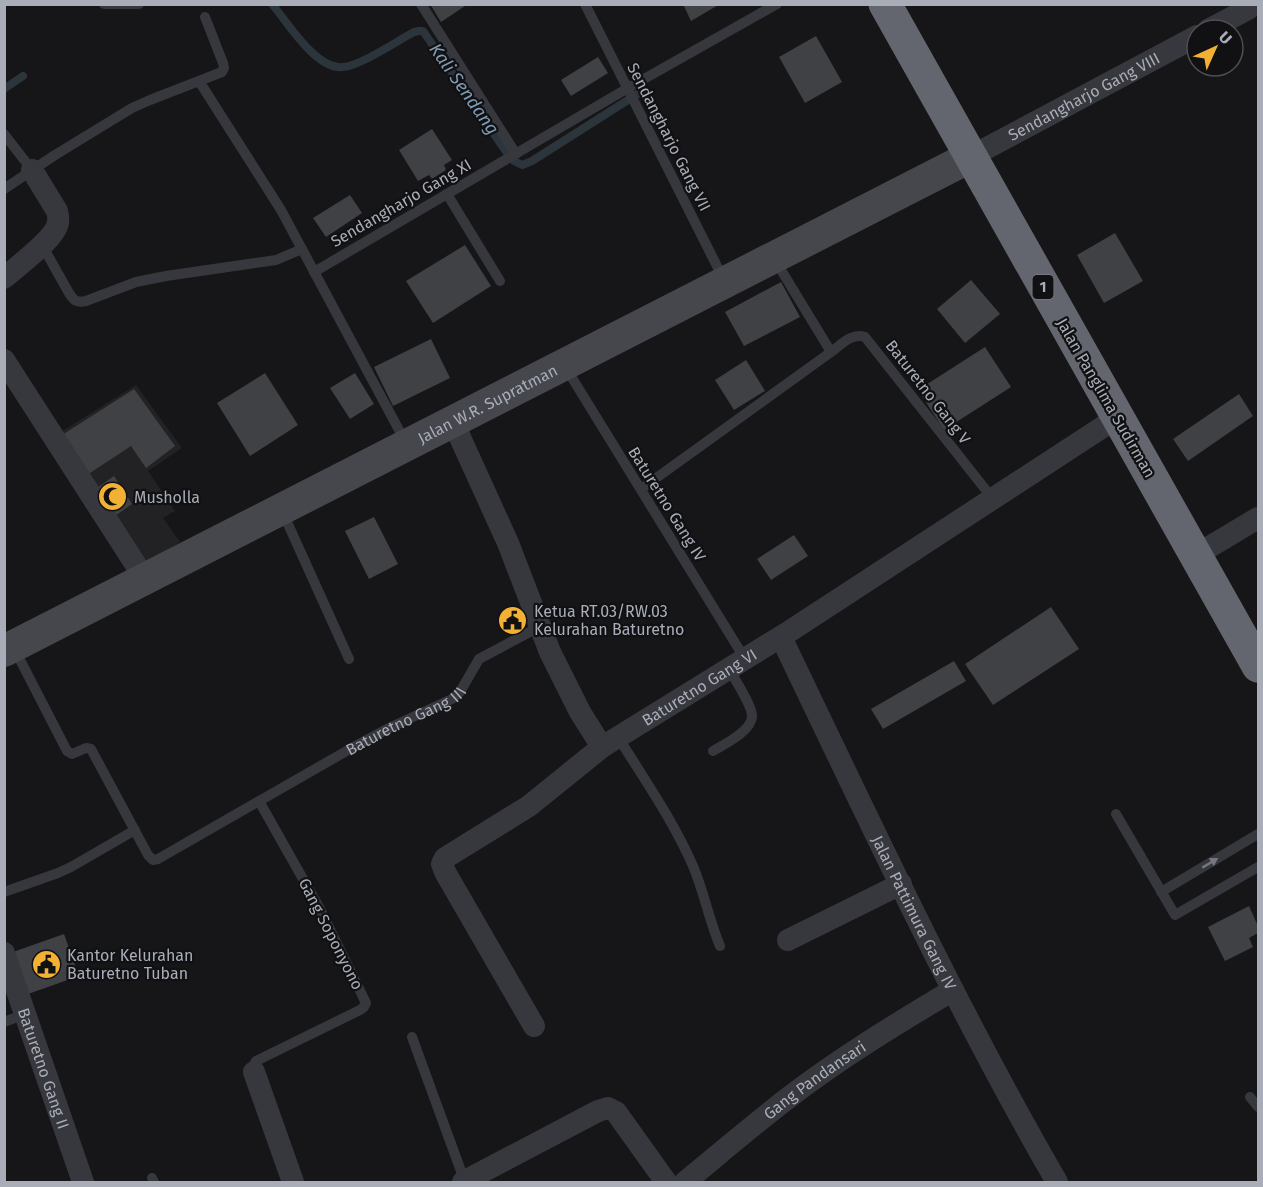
<svg xmlns="http://www.w3.org/2000/svg" width="1263" height="1187" font-family="'Fira Sans',sans-serif">
	<rect width="100%" height="100%" fill="#161618"/>
	<path fill="#222225" d="M136,385L182,448L148,471L175,511L163,518L180,542L143,566L56,435Z"/>
	<g fill="none" stroke-linecap="round" stroke-linejoin="round">
		<path stroke="#2c353c" stroke-width="8" d="M272,4C288,23 316,70 343,67C360,66 397,41 414,32L419,31H423L507,153
			M4,89L23,76
			M514,161L522,165L532,161L639,93"/>
	</g>
	<path fill="#404145" d="M430,4H468L441,22Z
		M683,4H720L691,21Z
		M816,36L842,82L805,103L779,57Z
		M598,57L608,73L571,96L561,80Z
		M432,129L452,160L444,165L446,170L432,179L429,175L418,181L399,150Z
		M350,195L362,213L326,237L313,218Z
		M1115,233L1143,281L1104,303L1077,255Z
		M465,245L491,286L433,323L406,281Z
		M971,280L1000,314L965,343L937,309Z
		M781,282L800,317L744,346L725,312Z
		M431,339L450,378L393,406L374,367Z
		M985,347L1011,387L944,430L918,390Z
		M746,360L765,391L734,410L715,380Z
		M265,373L298,425L250,456L217,403Z
		M355,373L374,404L350,419L330,388Z
		M134,389L175,446L146,468L131,446L87,475L62,435Z
		M1239,394L1253,416L1188,461L1173,439Z
		M114,476L132,504L112,518L94,490Z
		M374,517L398,564L369,579L345,531Z
		M794,535L808,556L771,580L757,559Z
		M1051,607L1079,649L993,705L965,664Z
		M954,661L966,681L883,729L871,709Z
		M1249,906L1258,926V933L1249,938L1253,947L1225,961L1208,927Z
		M64,934L79,976L28,994L13,952Z"/>
	<g fill="none" stroke-linecap="round" stroke-linejoin="round">
		<g stroke="#37383d" stroke-width="10">
			<path d="M104,4H139"/>
			<path d="M421,4L516,154"/>
			<path d="M585,4L724,280"/>
			<path d="M199,81L281,210L406,443"/>
			<path d="M4,134L32,170"/>
			<path d="M4,189L55,155L132,108L150,100L222,72L224,68L223,63L205,17"/>
			<path d="M447,194L500,281"/>
			<path d="M42,245L69,293C74,301 77,303 86,301L136,282L166,276L276,260L302,249"/>
			<path d="M775,260L831,352C841,345 852,332 865,337L993,499"/>
			<path d="M314,272L628,88L777,4"/>
			<path d="M566,368L745,659"/>
			<path d="M641,489L831,352"/>
			<path d="M283,513L349,659"/>
			<path id="s1" d="M15,650L67,751L72,754L86,748L91,749L148,855L153,860L158,859L350,749L389,728L452,699L460,692L479,659L539,627"/>
			<path d="M618,737C644,779 673,820 693,866C704,892 709,920 720,946"/>
			<path d="M713,751C725,744 751,731 752,717C753,707 734,678 729,669"/>
			<path d="M1116,814L1175,915L1258,867"/>
			<path d="M4,892L58,873L71,867L135,830"/>
			<path d="M1161,892L1258,834"/>
			<path d="M4,1022L25,1014"/>
			<path d="M412,1037L465,1182"/>
			<path d="M254,1072L253,1066L256,1061L360,1010L364,1007L366,1003L320,909L259,801"/>
			<path d="M1250,1097L1258,1107"/>
			<path d="M152,1178L154,1182"/>
		</g>
		<g stroke="#37383d" stroke-width="22">
			<path d="M1208,30L1248,9"/>
			<path id="s2" d="M970,157L1197,36"/>
			<path d="M4,278C18,266 47,244 55,230C59,224 59,218 57,211L32,170"/>
			<path d="M4,360L145,579"/>
			<path d="M453,422L508,543L550,652L580,712L602,747"/>
			<path d="M1196,555L1258,518"/>
			<path id="s3" d="M781,637C869,820 955,1006 1057,1182"/>
			<path d="M788,940L901,884"/>
			<path id="s4" d="M4,953L83,1182"/>
			<path id="s5" d="M534,1026L445,872L442,864L445,858L529,806L602,747L790,631L1118,417"/>
			<path d="M254,1072L293,1182"/>
			<path d="M463,1182L598,1111L608,1108L616,1112L666,1182"/>
			<path id="s6" d="M685,1182C719,1154 753,1125 788,1098C840,1058 896,1024 953,990"/>
		</g>
		<path stroke="#45474d" stroke-width="32" id="s7" d="M4,651L970,157"/>
		<path stroke="#63666e" stroke-width="33" d="M885,4L1258,666"/>
	</g>
	<defs><path id="oneway-solid" d="M-6-.8H1V-3.2L6.5 0L1 3.2V.8H-6Z" transform="scale(1.5)"/></defs>
	<use fill="#757881" href="#oneway-solid" transform="translate(1210 863) rotate(-31)"/>
	<defs>
		<symbol id="mosque-disc" viewBox="-11 -11 22 22"><circle r="9.5" fill="#f2b134" stroke="#111113"/><path d="M3.5-4.9A6 6 0 1 0 3.5 4.9A5 5 0 1 1 3.5-4.9Z" fill="#111"/></symbol>
		<symbol id="civic-disc" viewBox="-11 -11 22 22"><circle r="9.5" fill="#f2b134" stroke="#111113"/><path d="M-.6-6.5H3V-4.5H.6V-3L4-1V1h2V6H-6V1h2V-1L-.6-3ZM-1.2 2.5V6h2.4V2.5Z" fill="#111"/></symbol>
	</defs>
	<g fill-rule="evenodd">
		<use href="#mosque-disc" x="96" y="480" width="33" height="33"/>
		<use href="#civic-disc" x="496" y="604" width="33" height="33"/>
		<use href="#civic-disc" x="30" y="948" width="33" height="33"/>
	</g>
	<g text-anchor="middle" dominant-baseline="central" stroke-width="4.5" stroke-linejoin="round" paint-order="stroke">
		<rect fill="#111113" stroke="#7b7e86" stroke-width="1.5" x="1032.5" y="275" width="21" height="24" rx="4.5"/>
		<g font-size="15" font-weight="bold" fill="#a8adb8">
			<text x="1043" y="287">1</text>
		</g>
		<g font-size="16" fill="#a8adb8" stroke="#111113">
			<text stroke="none"><textPath href="#s2" startOffset="129">Sendangharjo Gang VIII</textPath></text>
			<text transform="translate(669 137) rotate(63)">Sendangharjo Gang VII</text>
			<text transform="translate(401 203) rotate(-30)">Sendangharjo Gang XI</text>
			<text transform="translate(928 392) rotate(52)">Baturetno Gang V</text>
			<text transform="translate(1106 398) rotate(60)">Jalan Panglima Sudirman</text>
			<text stroke="none"><textPath href="#s7" startOffset="543">Jalan W.R. Supratman</textPath></text>
			<text transform="translate(667 504) rotate(58)">Baturetno Gang IV</text>
			<text stroke="none"><textPath href="#s5" startOffset="500">Baturetno Gang VI</textPath></text>
			<text stroke="none"><textPath href="#s1" startOffset="556">Baturetno Gang III</textPath></text>
			<text stroke="none"><textPath href="#s3" startOffset="306">Jalan Pattimura Gang IV</textPath></text>
			<text transform="translate(331 934) rotate(63)">Gang Soponyono</text>
			<text stroke="none"><textPath href="#s4" startOffset="122">Baturetno Gang II</textPath></text>
			<text stroke="none"><textPath href="#s6" startOffset="165">Gang Pandansari</textPath></text>
		</g>
		<g font-size="16" fill="#a8adb8" stroke="#111113" text-anchor="start">
			<text x="134" y="497">Musholla</text>
			<text x="534" y="611">Ketua RT.03/RW.03<tspan x="534" dy="18">Kelurahan Baturetno</tspan></text>
			<text x="67" y="955">Kantor Kelurahan<tspan x="67" dy="18">Baturetno Tuban</tspan></text>
		</g>
		<g font-size="18" font-style="italic" fill="#7f9bb3" stroke="#111113">
			<text transform="translate(464 89) rotate(55)">Kali Sendang</text>
		</g>
	</g>
	<rect width="1263" height="1187" fill="none" stroke="#a8adb8" stroke-width="12"/>
	<g transform="translate(1215 48) rotate(45)"><circle r="28" fill="#111113" stroke="#4d4f55" stroke-width="1.5"/>
	<path d="M0-4.5L10 22L0 15L-10 22Z" fill="#f2b134"/>
	<text y="-9" font-size="16" font-weight="bold" text-anchor="middle" fill="#a8adb8">U</text>
	</g>
</svg>
